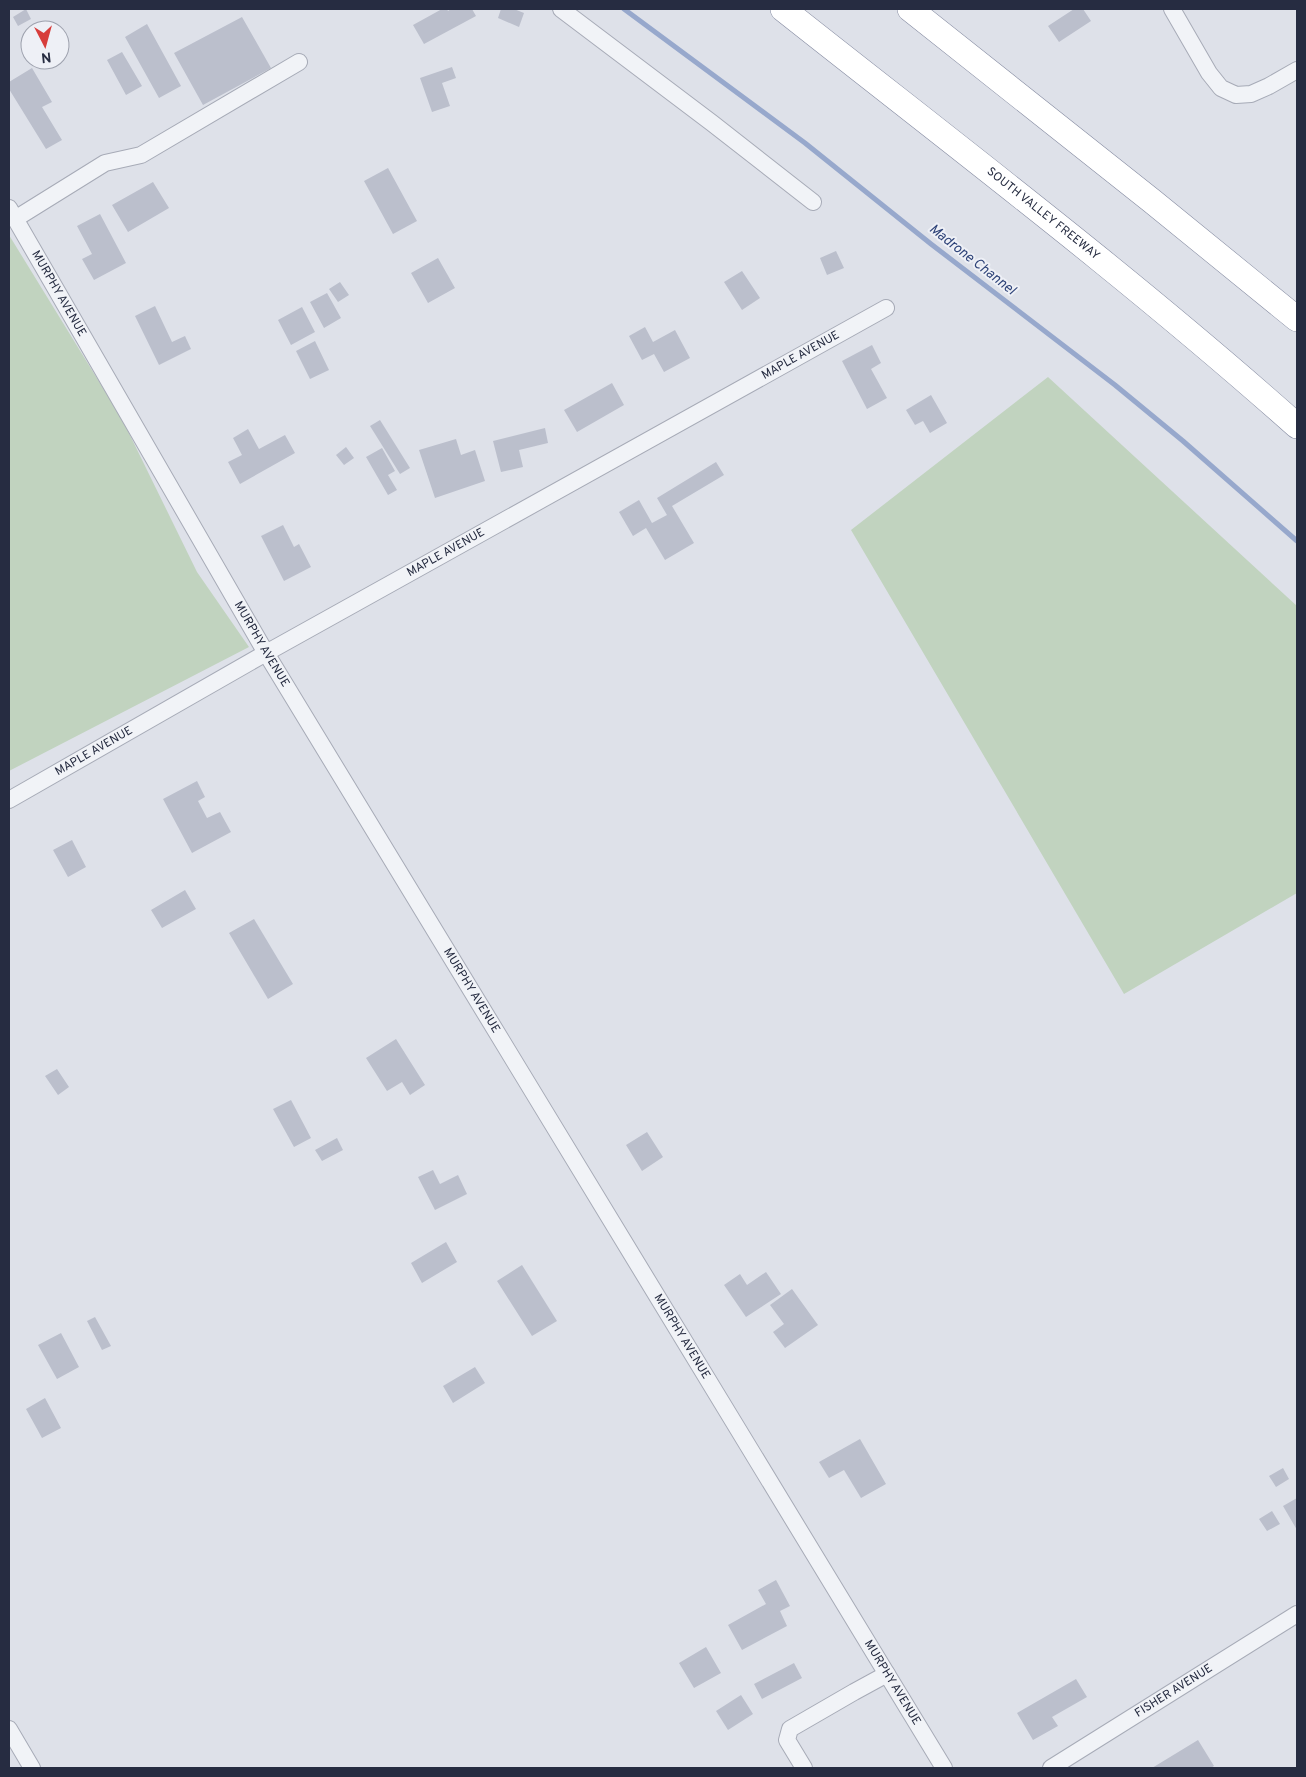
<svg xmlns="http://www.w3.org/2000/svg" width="1306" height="1777" font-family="Overpass,sans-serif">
	<rect width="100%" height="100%" fill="#dee1e9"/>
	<path fill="#c1d3bf" d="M9,235L122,419L197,572L249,647L9,771Z
		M1048,377L1297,606V893L1124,994L851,530Z"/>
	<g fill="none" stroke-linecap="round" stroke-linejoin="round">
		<path stroke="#97a8cc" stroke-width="5" d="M624,9L805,143L931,244L1115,385L1183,441L1297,541"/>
	</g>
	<path fill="#bbbfcc" d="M26,9L31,19L18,26L13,17Z
		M442,9H447L448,11L451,9H472L476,16L424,44L413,25Z
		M501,9H514L524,13L519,27L498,18Z
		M1074,9H1083L1091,21L1059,42L1048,26Z
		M242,17L271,68L203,105L174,53Z
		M147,24L181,86L159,98L125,37Z
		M122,52L142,86L126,95L107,60Z
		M452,67L456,78L442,83L450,106L432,112L420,78Z
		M32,68L52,102L42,107L62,140L46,149L9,89V82Z
		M388,168L417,221L393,234L364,181Z
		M153,182L169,208L128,232L112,205Z
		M100,214L126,263L94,280L82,259L92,254L77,226Z
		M836,251L844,268L827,275L820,258Z
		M438,258L455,288L428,303L411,273Z
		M742,271L760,298L742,310L724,282Z
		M340,282L349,295L338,302L329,289Z
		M327,293L341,318L324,328L310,302Z
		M155,306L172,342L185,336L191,349L159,365L135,316Z
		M302,307L315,332L291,345L278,320Z
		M645,327L653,342L675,330L690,358L664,372L654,354L642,360L629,336Z
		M315,341L329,370L310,379L296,351Z
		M872,345L881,363L871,369L887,398L867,409L842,361Z
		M612,383L624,405L577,432L564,410Z
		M931,395L947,423L930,433L923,421L915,425L906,410Z
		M380,420L410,468L400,474L370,426Z
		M545,428L548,443L519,450L523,467L501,472L493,441Z
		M248,429L259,449L285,435L295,453L240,484L228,462L242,455L233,438Z
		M456,439L461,455L475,450L485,481L435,498L419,450Z
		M346,447L354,458L344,465L336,455Z
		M382,448L395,471L388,475L397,490L388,495L366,457Z
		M716,462L724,475L672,506L694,543L665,560L646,528L633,536L619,512L639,500L652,523L667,515L657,498Z
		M283,525L294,547L299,544L311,567L284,581L261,536Z
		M197,781L205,797L198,801L207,818L220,812L231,832L192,853L163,799Z
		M72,840L86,867L68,877L53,850Z
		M185,890L196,909L162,928L151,910Z
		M254,919L293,984L268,999L229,933Z
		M396,1039L425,1085L410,1095L402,1082L387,1091L366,1058Z
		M57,1069L69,1087L58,1095L45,1076Z
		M291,1100L311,1138L294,1147L273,1109Z
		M647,1132L663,1157L642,1171L626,1145Z
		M337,1138L343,1150L322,1161L315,1150Z
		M433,1170L440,1184L458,1175L467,1194L435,1210L418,1177Z
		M446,1242L457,1262L422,1283L411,1263Z
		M522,1265L557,1321L532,1336L497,1281Z
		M766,1272L781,1294L746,1317L724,1285L740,1274L747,1285Z
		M792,1289L818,1325L785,1348L773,1332L784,1324L770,1305Z
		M95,1317L111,1346L102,1350L87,1321Z
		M61,1333L79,1367L57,1379L38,1345Z
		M475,1367L485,1383L453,1403L443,1386Z
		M45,1398L61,1428L42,1438L26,1409Z
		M860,1439L886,1484L861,1498L844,1470L829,1478L819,1462Z
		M1283,1468L1289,1479L1276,1487L1269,1476Z
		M1297,1498V1530L1283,1506Z
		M1272,1511L1280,1524L1267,1531L1259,1519Z
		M776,1580L790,1606L780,1611L787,1626L742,1650L728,1625L766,1604L758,1590Z
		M706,1647L721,1673L694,1688L679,1663Z
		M794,1663L802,1678L762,1699L754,1684Z
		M1076,1679L1087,1697L1052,1717L1058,1726L1033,1740L1017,1713Z
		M741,1695L753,1714L728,1730L716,1711Z
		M1198,1740L1214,1766L1211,1768H1152Z"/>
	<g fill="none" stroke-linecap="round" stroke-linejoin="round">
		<defs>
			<g id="minor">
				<path d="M561,9L712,123L813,202"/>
				<path d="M1172,9L1209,73L1221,88L1236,95L1251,94L1269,86L1297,70"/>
				<path id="s1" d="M9,208L266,653L944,1768"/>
				<path d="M15,219L105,163L141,155L299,62"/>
				<path id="s2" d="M9,800L266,653L886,308"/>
				<path d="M9,1729L32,1768"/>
				<path d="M804,1768L787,1740L790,1729L854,1692L887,1674"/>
				<path id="s3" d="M1051,1768L1297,1614"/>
			</g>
			<g id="highway">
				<path id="s4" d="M783,9C956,146 1132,279 1297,426"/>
				<path d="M910,9L1152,201L1297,319"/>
			</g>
		</defs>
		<use href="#minor" stroke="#a7abb7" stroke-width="18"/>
		<use href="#highway" stroke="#858ba1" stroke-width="26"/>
		<use href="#minor" stroke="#f1f3f7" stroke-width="16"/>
		<use href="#highway" stroke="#fff" stroke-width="25"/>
	</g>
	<g text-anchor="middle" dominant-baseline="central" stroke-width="4" stroke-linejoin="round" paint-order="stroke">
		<g font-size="12" fill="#262c41" stroke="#eef0f6">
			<text stroke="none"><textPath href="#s4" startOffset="331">SOUTH VALLEY FREEWAY</textPath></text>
			<text stroke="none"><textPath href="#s1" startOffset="99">MURPHY AVENUE</textPath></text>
			<text stroke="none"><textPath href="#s2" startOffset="908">MAPLE AVENUE</textPath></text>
			<text stroke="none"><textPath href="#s2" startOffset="502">MAPLE AVENUE</textPath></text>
			<text stroke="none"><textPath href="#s1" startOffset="504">MURPHY AVENUE</textPath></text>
			<text stroke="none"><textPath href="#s2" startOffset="98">MAPLE AVENUE</textPath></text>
			<text stroke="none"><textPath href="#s1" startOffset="909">MURPHY AVENUE</textPath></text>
			<text stroke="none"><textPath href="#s1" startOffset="1314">MURPHY AVENUE</textPath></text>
			<text stroke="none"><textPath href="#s1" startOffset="1719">MURPHY AVENUE</textPath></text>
			<text stroke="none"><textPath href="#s3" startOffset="145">FISHER AVENUE</textPath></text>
		</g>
		<g font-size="14" font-style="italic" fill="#2e4378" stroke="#eef0f6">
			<text transform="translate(972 260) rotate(38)">Madrone Channel</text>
		</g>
	</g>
	<rect width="1306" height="1777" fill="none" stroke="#262c41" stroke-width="20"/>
	<g transform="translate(45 45) rotate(174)"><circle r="24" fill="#eef0f6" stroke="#9ea2ae"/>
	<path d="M0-4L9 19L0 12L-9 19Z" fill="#d73d3b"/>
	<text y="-8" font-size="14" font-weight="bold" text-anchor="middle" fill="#262c41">N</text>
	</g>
</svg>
